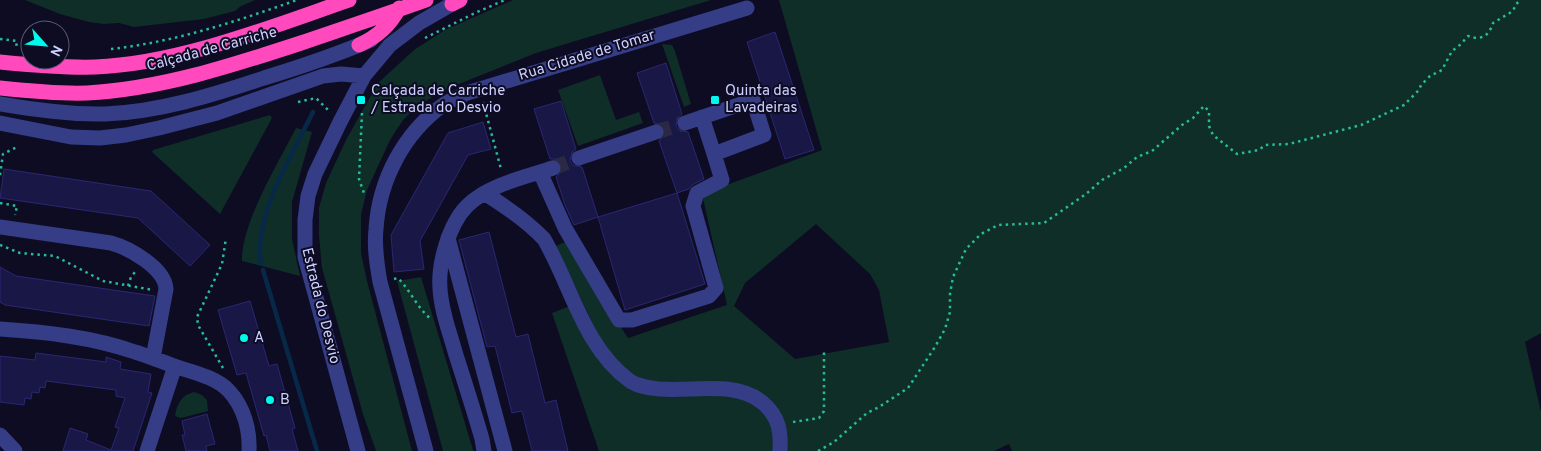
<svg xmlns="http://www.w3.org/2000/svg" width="1541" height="451" font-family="Overpass,sans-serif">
	<rect width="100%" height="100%" fill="#0d0c23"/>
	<path fill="#0f2e28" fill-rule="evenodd" d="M25,0H255L241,6L235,11L204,19L134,27L119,23L104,24L89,22L60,14Z
		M513,0H711L536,53L444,90L416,107L403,120L390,140L367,190L361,215V253L367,281L412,451H376L363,414L322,268L319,236V208L326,183L346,140L378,83L414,50L445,30Z
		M779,0H1541V333L1525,342L1541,412V451H1012L1009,444L994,451H787L759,392L650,383L627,371L615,358L598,335L556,246L565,242L628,338L727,305L702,194L822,150ZM816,224L870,274L879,290L889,342L795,359L734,306L745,283Z
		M662,44L672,45L675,51L691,104L684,107Z
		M600,75L616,120L639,112L643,123L578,146L558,90Z
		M270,115L272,118L220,214L152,152L153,150Z
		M296,128L312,132L292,202V239L300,276L242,261C241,223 279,162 296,128Z
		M421,277L473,450V451H443L397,281Z
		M570,306L599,359L630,390L650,395L725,389L770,409L780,451H599L552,313Z
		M194,392L202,395L207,400L208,411L181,418L175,416C177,404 181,395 194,392Z"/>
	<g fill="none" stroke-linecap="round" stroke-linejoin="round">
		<path stroke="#082847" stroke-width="4.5" d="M261,263C253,216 293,153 313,112
			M263,270L317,451"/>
	</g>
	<path fill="#191746" stroke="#2b2773" d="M775,32L814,150L785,159L747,42Z
		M666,63L682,114L678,117L676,126L679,130L688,132L704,179L692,185L689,189L677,193L659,141L665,134V129L662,125L654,123L637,73Z
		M561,101L576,149L572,152L570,161L573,165L582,167L598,217L574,225L565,205L556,177L562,171V165L556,159H550L534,109Z
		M483,122L491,149L468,155L420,241L424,269L394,272L391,235L448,133Z
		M4,169L151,191L210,245L190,266L138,218L0,198Z
		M677,193L705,284L625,310L598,217Z
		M489,232L516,337L528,334L545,403L556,400L568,451H532L522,411L512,413L495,346L487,347L459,240Z
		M0,267L16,276L155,296L149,326L5,305L0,302Z
		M250,301L269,366L277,364L295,428L292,429L298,451H270L266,435L264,436L246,373L237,375L218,310Z
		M36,353L106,362V357L121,362L120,369L151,374L148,392L152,393L133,451H63L70,428L88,434L86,440L111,450L119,428L115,427L125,398L116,396V390L46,381L45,388L40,387L39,393L32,392L31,399L25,398L24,405L0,402V356L35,360Z
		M207,414L215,444L206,446L207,451H186L182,435H185L182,421Z"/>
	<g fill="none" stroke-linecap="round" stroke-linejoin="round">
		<path stroke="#2a2944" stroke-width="15" stroke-dasharray="15 8" stroke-linecap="butt" d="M656,132L685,123
			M553,168L579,158"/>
		<path stroke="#25bc9c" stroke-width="2.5" stroke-dasharray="2.5 4" stroke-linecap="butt" d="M425,38L475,13L505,0
			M0,39L17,41L16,48
			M111,49C175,42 237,21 297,0
			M298,102L316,98L329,111
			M483,102L501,169
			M362,113L359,179L365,196
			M0,175L3,154L17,147
			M0,203L17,206L15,215
			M0,245L20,253L55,256L103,281L153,290
			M394,279L398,278C411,291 417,308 431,319
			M128,286L131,277L135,272
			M223,368L198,325L197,317L222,264L226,238
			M793,422L819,418L824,411V350
			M818,451L834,442L867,413L879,407L908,388L935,347L945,329L950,312V294L953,277L966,249L981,234L998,225L1044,223L1086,194L1102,180L1124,168L1137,157L1152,151L1182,125L1193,118L1204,106L1209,111V126L1213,135L1237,154L1259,150L1265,145L1289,144L1361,125L1404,105L1419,90L1421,85L1430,76L1442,70L1452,51L1461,44L1468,36C1481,41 1489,36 1493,23L1513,11L1516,4L1521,0"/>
		<path stroke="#343d86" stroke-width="15" d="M0,104C35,110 70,115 105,114C159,112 213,95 264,78C300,67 336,55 371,40
			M0,123L71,137L100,138L126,135L159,128L217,113L323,76L341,74L364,76
			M685,123L753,100L764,135L714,154L702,117
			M579,158L656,132
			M540,172L565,228L619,320H632L709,296L716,288L693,206L697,193L722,180L714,154
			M484,193C505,206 526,220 544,239C571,285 584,348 630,381C639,387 650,388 659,389C693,392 736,380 763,403C779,417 781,431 780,451
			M0,227L111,243C129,248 165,268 166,289L153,358
			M448,238L505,451
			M0,329C45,332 92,337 135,352C148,356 161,361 174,366C192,372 216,377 229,391C244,407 250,430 249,451
			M0,435L15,451
			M147,451L175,366
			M358,451L305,257V220L308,196L315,174L340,122L364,76L390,45L419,23L452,4
			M426,451L380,282C377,265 374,247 376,229C379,181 403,134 443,105C450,100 459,97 467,93L747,8
			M484,451L482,439C474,411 465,383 456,355C450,333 441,311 440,288C438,264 449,224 467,206C488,185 525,177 553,168"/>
		<path stroke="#ff49bc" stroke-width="15" d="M452,4L460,0
			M359,45C377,37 390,26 399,8
			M0,62C32,65 63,68 95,67C178,64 271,27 349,0
			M0,88C28,91 58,94 87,93C160,89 231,66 301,43C342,29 384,15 426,0"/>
	</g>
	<g fill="#00f9ed" stroke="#0d0c23" stroke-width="2">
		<rect x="356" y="95" width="10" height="10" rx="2.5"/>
		<rect x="710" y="95" width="10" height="10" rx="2.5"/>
		<circle cx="244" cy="338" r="5"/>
		<circle cx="270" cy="400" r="5"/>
	</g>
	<g text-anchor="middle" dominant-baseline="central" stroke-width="4" stroke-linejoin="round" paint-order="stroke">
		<g font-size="15" fill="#ced0ff" stroke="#0d0c23">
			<text transform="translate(212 50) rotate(-15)">Calçada de Carriche</text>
			<text transform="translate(587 56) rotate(-17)">Rua Cidade de Tomar</text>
			<text transform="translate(320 306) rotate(76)">Estrada do Desvio</text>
		</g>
		<g font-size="15" fill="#ced0ff" stroke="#0d0c23" text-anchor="start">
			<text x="371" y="91">Calçada de Carriche<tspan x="371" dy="17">/ Estrada do Desvio</tspan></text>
			<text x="725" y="91">Quinta das<tspan x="725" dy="17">Lavadeiras</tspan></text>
			<text x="254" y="338">A</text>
			<text x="280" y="400">B</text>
		</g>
	</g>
	<g transform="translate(45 45) rotate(117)"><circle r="24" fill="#0d0c23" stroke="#5a5a7b"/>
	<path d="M0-4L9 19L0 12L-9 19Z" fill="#00f9ed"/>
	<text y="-8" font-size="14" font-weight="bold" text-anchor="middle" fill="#ced0ff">N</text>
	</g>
</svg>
